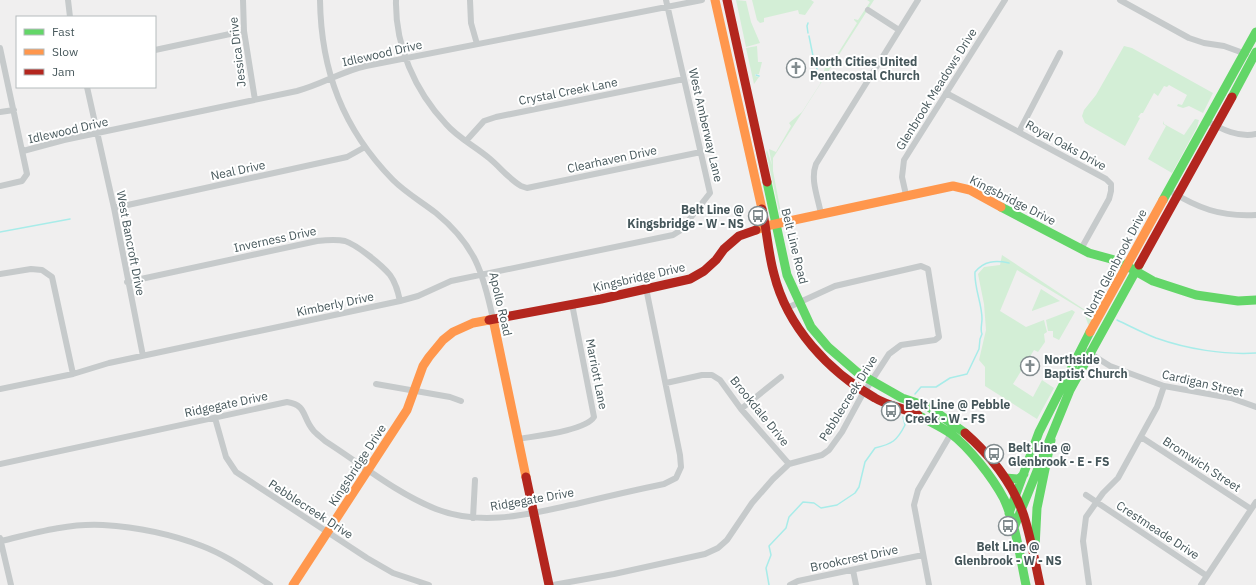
<svg xmlns="http://www.w3.org/2000/svg" width="1256" height="585" font-family="'IBM Plex Sans',sans-serif">
	<rect width="100%" height="100%" fill="#f0efef"/>
	<path fill="#d3eed6" d="M736,0L746,1L751,22L760,43L746,47Z
		M752,0H811L814,2L805,15L799,14L798,10L764,18V22L760,23L757,20Z
		M867,0H874L773,158V171L782,218L780,215L766,152L767,150L772,165L769,149L776,152L791,126L789,123L802,112L820,84L826,64L830,66L857,23L854,20V19L858,20L870,2Z
		M757,46L758,62H762L759,74H755V76L759,77L754,84L746,48Z
		M1124,46L1132,48L1213,93L1203,113L1189,106L1183,108L1177,106L1178,104L1182,105L1187,95L1169,85L1167,87L1164,86L1158,96L1154,93L1143,113H1141L1138,117L1140,118L1125,146L1085,123L1082,116L1084,110L1096,95Z
		M1195,119L1199,120L1197,127L1172,173L1148,159L1166,126L1163,124L1164,121V124L1184,135Z
		M1002,255L1094,316L1089,325L1088,324L1083,310L1017,270L1000,311L1026,327L1044,320L1047,332L1044,334L1045,342L1038,352L1034,350L1013,384L1033,397L1042,380L1054,388L1037,419L985,386V367L979,360L986,330L984,304L978,274L984,267L1000,265Z
		M1041,289L1060,301L1032,311V310Z
		M1072,310L1075,312L1059,340L1053,337V331H1048L1046,320Z"/>
	<g fill="none" stroke-linecap="round" stroke-linejoin="round">
		<path stroke="#a8ece9" stroke-width="1.5" d="M808,23L807,26L808,33
			M809,36L813,56
			M814,59L817,69
			M756,75L759,76
			M0,232L70,219
			M1117,320C1130,326 1143,333 1156,338C1187,349 1224,355 1256,353
			M915,394L921,387H936L950,378L967,374L979,349L980,339L982,334C980,330 982,324 982,319C982,303 974,288 975,272C984,261 995,260 1009,263
			M769,585L766,568L771,555L769,546L786,528L789,517L803,502L814,503L821,508L837,505L855,493L859,487L865,462L875,448C892,444 897,441 905,425L903,417"/>
		<path stroke="#c6cacb" stroke-width="6" d="M68,0L70,17
			M243,0L244,31L255,100
			M320,0C321,71 343,129 393,180C406,193 422,202 436,213C475,245 483,272 493,319
			M396,0C395,46 415,91 446,124C458,138 475,146 489,158C500,167 509,179 521,186L527,188L701,152
			M470,0L471,23L477,44
			M1120,0L1189,38L1204,43L1224,46L1246,54
			M868,10L899,30
			M0,48L27,174L22,181L0,186
			M155,50L244,31
			M87,87L114,208L143,356
			M946,93L1106,179L1111,184V191L1109,199L1081,249
			M0,112L14,110
			M1207,121C1221,129 1239,138 1256,134
			M1019,132L1060,53
			M466,141L484,121L496,117L684,79
			M23,151L64,140L297,91C321,85 342,71 366,66L702,0
			M1168,190C1198,208 1220,217 1256,215
			M906,195L902,177L904,160L1005,0
			M114,208L347,157L365,147
			M821,214C818,197 810,180 816,164L918,0
			M0,274L31,269L42,270L52,277L73,374
			M127,282L317,241C326,240 336,239 345,241C357,245 382,265 390,275C396,283 398,292 400,301
			M1086,351L1110,366L1164,386L1231,398L1256,407
			M666,383L702,375H712L720,380L741,409L789,464
			M376,384L450,397L461,401
			M0,389L73,374L109,363L400,301L418,296L451,281L673,235L681,230L710,193L666,0
			M741,409L781,377
			M215,418L226,457L236,472L367,558L393,573L429,585
			M1141,437L1251,509
			M518,439C535,436 585,431 594,417L572,304
			M0,464L287,402C307,405 302,417 313,430C316,434 321,437 325,441C361,464 396,493 436,509C482,527 529,514 576,504C605,497 635,490 664,484L676,478L681,467L680,455L646,288
			M1086,495L1207,576
			M473,518L475,480
			M0,538L11,585
			M1,541C34,533 69,523 103,525C135,527 171,534 202,546C226,555 248,571 270,585
			M853,570L856,585
			M553,585L614,574L705,554L718,548L727,540L752,503L773,479L789,464L822,455L829,450L842,432L861,397L889,354L901,345L935,340L939,337L928,269L921,266L835,286L787,308
			M790,585L798,581L923,555
			M929,585L914,505L918,490L952,432
			M1089,585L1083,541L1086,517L1103,493L1118,478L1157,407L1164,386
			M1201,585L1256,502"/>
		<path stroke="#63d668" stroke-width="9" d="M1232,97L1256,52
			M767,182L787,275L811,327L828,347L858,373L902,398L929,407L965,433
			M1163,200L1256,32
			M1001,207L1089,253L1118,261L1153,281L1196,295L1238,301L1256,300
			M918,415C928,421 940,426 950,433C969,447 993,478 1004,499C1016,525 1020,557 1026,585
			M1005,478L1019,479L1024,474
			M1009,513L1039,432L1090,332
			M1013,530L1070,390L1139,265
			M1035,548L1037,508L1051,440"/>
		<path stroke="#ff974d" stroke-width="9" d="M715,0L762,209
			M756,230L766,226L953,186L970,190L1001,207
			M493,319L526,477
			M1090,332L1163,200
			M293,585L407,410L423,366L429,357L443,340L453,332L473,323L489,320"/>
		<path stroke="#b3261e" stroke-width="9" d="M727,0L767,182
			M762,209C767,230 768,253 774,274C787,327 829,372 875,398C888,406 904,408 918,415
			M1139,265L1232,97
			M489,320L601,299L690,279L704,271L716,260L724,249L739,236L756,230
			M965,433C990,455 1013,484 1024,516C1031,538 1035,562 1040,585
			M526,477L549,585"/>
	</g>
	<defs>
		<symbol id="church-ring" viewBox="-11 -11 22 22"><circle r="9.5" fill="#fff" stroke="#828c8f" stroke-width="1.5"/><path d="M-1.2-6h2.4v3.5h3.3v2.4h-3.3V6h-2.4V-.1h-3.3v-2.4h3.3Z" fill="#828c8f"/></symbol>
		<symbol id="bus-ring" viewBox="-11 -11 22 22"><circle r="9.5" fill="#fff" stroke="#828c8f" stroke-width="1.5"/><path d="M-5-6H5V4H4V6H2V4H-2V6H-4V4H-5ZM-3.5-4V0h7V-4ZM-3.5 1.2v1.5H-2V1.2ZM2 1.2v1.5H3.5V1.2Z" fill="#828c8f"/></symbol>
	</defs>
	<g fill-rule="evenodd">
		<use href="#church-ring" x="785" y="57" width="22" height="22"/>
		<use href="#bus-ring" x="747" y="205" width="22" height="22"/>
		<use href="#church-ring" x="1019" y="355" width="22" height="22"/>
		<use href="#bus-ring" x="880" y="400" width="22" height="22"/>
		<use href="#bus-ring" x="983" y="443" width="22" height="22"/>
		<use href="#bus-ring" x="997" y="515" width="22" height="22"/>
	</g>
	<g text-anchor="middle" dominant-baseline="central" stroke-width="4" stroke-linejoin="round" paint-order="stroke">
		<g font-size="12" fill="#46575b" stroke="#fff">
			<text transform="translate(237 52) rotate(-97)">Jessica Drive</text>
			<text transform="translate(382 53) rotate(-13)">Idlewood Drive</text>
			<text transform="translate(936 89) rotate(-58)">Glenbrook Meadows Drive</text>
			<text transform="translate(568 91) rotate(-11)">Crystal Creek Lane</text>
			<text transform="translate(706 125) rotate(77)">West Amberway Lane</text>
			<text transform="translate(68 130) rotate(-13)">Idlewood Drive</text>
			<text transform="translate(1066 145) rotate(29)">Royal Oaks Drive</text>
			<text transform="translate(612 159) rotate(-12)">Clearhaven Drive</text>
			<text transform="translate(238 170) rotate(-12)">Neal Drive</text>
			<text transform="translate(1013 200) rotate(27)">Kingsbridge Drive</text>
			<text transform="translate(275 239) rotate(-12)">Inverness Drive</text>
			<text transform="translate(131 243) rotate(79)">West Bancroft Drive</text>
			<text transform="translate(795 246) rotate(76)">Belt Line Road</text>
			<text transform="translate(1115 263) rotate(-62)">North Glenbrook Drive</text>
			<text transform="translate(639 277) rotate(-13)">Kingsbridge Drive</text>
			<text transform="translate(335 304) rotate(-12)">Kimberly Drive</text>
			<text transform="translate(501 304) rotate(77)">Apollo Road</text>
			<text transform="translate(597 374) rotate(79)">Marriott Lane</text>
			<text transform="translate(1203 383) rotate(13)">Cardigan Street</text>
			<text transform="translate(848 398) rotate(-58)">Pebblecreek Drive</text>
			<text transform="translate(226 404) rotate(-12)">Ridgegate Drive</text>
			<text transform="translate(760 411) rotate(51)">Brookdale Drive</text>
			<text transform="translate(1202 464) rotate(33)">Bromwich Street</text>
			<text transform="translate(357 465) rotate(-57)">Kingsbridge Drive</text>
			<text transform="translate(532 499) rotate(-10)">Ridgegate Drive</text>
			<text transform="translate(311 509) rotate(33)">Pebblecreek Drive</text>
			<text transform="translate(1158 530) rotate(33)">Crestmeade Drive</text>
			<text transform="translate(854 558) rotate(-12)">Brookcrest Drive</text>
		</g>
		<g font-size="12" font-weight="bold" fill="#46575b" stroke="#fff" text-anchor="start">
			<text x="810" y="61">North Cities United<tspan x="810" dy="14">Pentecostal Church</tspan></text>
			<text x="744" y="209" text-anchor="end">Belt Line @<tspan x="744" dy="14">Kingsbridge - W - NS</tspan></text>
			<text x="1044" y="359">Northside<tspan x="1044" dy="14">Baptist Church</tspan></text>
			<text x="905" y="404">Belt Line @ Pebble<tspan x="905" dy="14">Creek - W - FS</tspan></text>
			<text x="1008" y="447">Belt Line @<tspan x="1008" dy="14">Glenbrook - E - FS</tspan></text>
			<text x="1008" y="546" text-anchor="middle">Belt Line @<tspan x="1008" dy="14">Glenbrook - W - NS</tspan></text>
		</g>
	</g>
	<rect x="16" y="16" width="140" height="72" fill="#ffffff" stroke="#b5bcbd"/>
	<rect x="24" y="29" width="20" height="6" fill="#63d668" stroke="#b5bcbd"/>
	<text x="52" y="36" font-size="12" fill="#46575b">Fast</text>
	<rect x="24" y="49" width="20" height="6" fill="#ff974d" stroke="#b5bcbd"/>
	<text x="52" y="56" font-size="12" fill="#46575b">Slow</text>
	<rect x="24" y="69" width="20" height="6" fill="#b3261e" stroke="#b5bcbd"/>
	<text x="52" y="76" font-size="12" fill="#46575b">Jam</text>
</svg>
